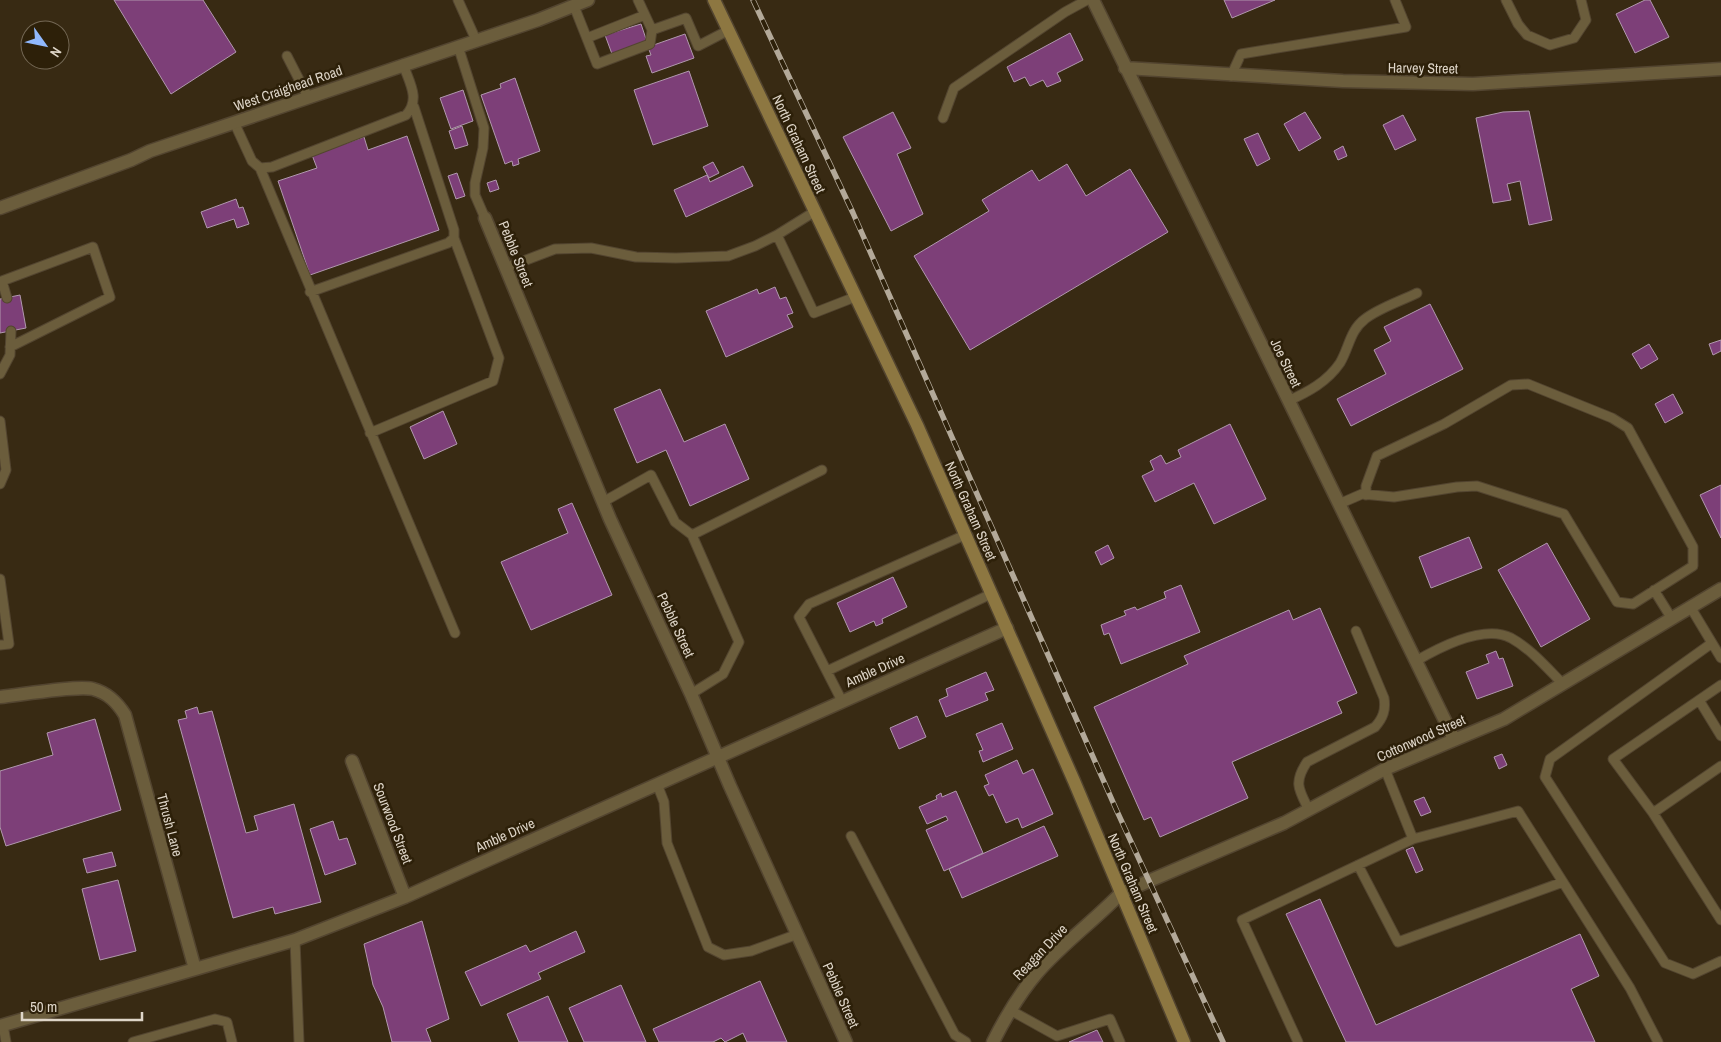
<svg xmlns="http://www.w3.org/2000/svg" width="1721" height="1042" font-family="'Archivo Narrow',sans-serif">
	<rect width="100%" height="100%" fill="#382a13"/>
	<path fill="#7d3f78" stroke="#b198ae" d="M114,0H203L236,52L171,94Z
		M1224,0H1275L1232,18Z
		M1645,0H1650L1669,37L1635,53L1616,14Z
		M641,24L647,42L612,54L605,35Z
		M1070,33L1083,60L1057,73L1061,81L1047,87L1043,80L1030,86L1025,77L1014,82L1007,67Z
		M685,34L694,58L652,73L646,56L651,55L648,47Z
		M689,71L708,126L653,145L634,90Z
		M515,78L540,151L518,159L519,164L513,166L512,161L505,164L481,95L501,88L500,84Z
		M463,90L473,121L451,129L440,98Z
		M1529,111L1552,220L1529,225L1520,181L1507,184L1511,200L1493,203L1476,118L1503,112Z
		M893,112L911,148L897,154L923,214L891,231L843,137Z
		M1305,112L1321,138L1299,151L1284,124Z
		M1403,115L1416,140L1395,150L1383,125Z
		M462,126L468,145L455,149L449,131Z
		M1258,133L1270,159L1257,166L1244,139Z
		M407,136L439,230L310,275L278,181L317,168L312,155L364,137L368,150Z
		M1343,146L1347,156L1338,160L1334,151Z
		M713,162L719,173L709,178L703,167Z
		M1067,164L1086,196L1130,169L1168,232L970,350L914,256L989,211L982,200L1032,170L1039,181Z
		M743,166L753,186L686,217L674,190L707,175L710,182Z
		M457,173L465,196L456,199L448,176Z
		M496,180L499,189L490,192L487,183Z
		M236,199L239,208L243,207L249,224L237,228L234,219L207,228L201,212Z
		M775,287L780,299L786,297L793,313L787,315L793,327L726,357L706,311L757,289L759,294Z
		M20,295L26,328L0,333V299Z
		M1430,304L1463,369L1351,426L1337,399L1386,374L1374,350L1391,341L1384,327Z
		M1721,340V351L1713,355L1709,344Z
		M1649,344L1658,359L1641,369L1632,354Z
		M660,389L684,442L725,424L749,479L690,506L666,450L637,463L614,409Z
		M1673,394L1683,413L1665,423L1655,404Z
		M443,411L457,444L424,459L410,427Z
		M1230,424L1266,499L1214,524L1194,483L1155,502L1142,476L1154,470L1150,461L1161,455L1166,464L1181,457L1178,450Z
		M1721,485V538L1700,495Z
		M572,503L612,595L531,630L501,562L568,533L558,509Z
		M1469,537L1482,568L1431,588L1419,557Z
		M1547,543L1590,619L1541,647L1498,570Z
		M1108,545L1114,558L1101,565L1095,552Z
		M893,577L907,607L882,619L883,623L876,626L874,621L850,632L837,603Z
		M1181,585L1200,632L1121,664L1109,633L1104,635L1101,625L1126,615L1124,611L1135,607L1137,610L1166,598L1164,592Z
		M1320,608L1357,693L1337,702L1342,713L1232,762L1248,798L1160,837L1151,817L1144,820L1094,707L1188,664L1184,656L1289,610L1293,620Z
		M1496,651L1499,659L1503,658L1513,686L1477,699L1466,672L1489,663L1486,655Z
		M986,672L994,690L985,693L988,700L946,717L939,700L948,696L946,689Z
		M197,707L199,714L212,711L246,833L258,830L254,816L294,804L321,902L275,914L273,907L233,918L178,720L187,718L185,711Z
		M917,716L926,737L899,749L890,728Z
		M95,719L121,810L6,846L0,827V771L53,755L47,733Z
		M1002,723L1013,749L983,762L979,751L983,750L976,734Z
		M1502,754L1507,765L1499,769L1494,757Z
		M1017,760L1023,774L1033,769L1053,814L1022,828L1018,818L1006,823L993,794L989,796L984,786L989,784L985,775Z
		M956,791L983,853L944,871L926,830L948,820L946,816L927,824L919,807L937,799L936,796L941,793L942,797Z
		M1424,797L1431,812L1421,816L1414,801Z
		M333,821L339,840L347,838L356,864L325,875L310,829Z
		M1044,826L1058,856L962,898L949,869Z
		M1413,847L1423,870L1416,873L1406,850Z
		M112,852L116,866L87,873L83,859Z
		M118,880L136,951L100,960L82,889Z
		M1320,899L1376,1025L1580,934L1599,976L1571,989L1595,1042H1346L1286,914Z
		M422,921L449,1019L426,1029L431,1042H392L383,1007L373,985L364,944Z
		M576,931L585,952L538,973L541,979L481,1006L465,972L526,945L530,952Z
		M760,981L787,1042H747L743,1033L725,1042L721,1038L713,1042H659L653,1029Z
		M621,985L646,1042H584L569,1008Z
		M548,996L568,1042H519L507,1014Z
		M1097,1030L1103,1042H1069Z"/>
	<g fill="none" stroke-linecap="round" stroke-linejoin="round">
		<defs>
			<path id="service" d="M458,0L476,40
				M638,0L652,30
				M1506,0L1518,24L1527,35L1550,45L1574,38L1586,20L1581,0
				M574,6L597,64L650,44L652,30L686,18L698,46L729,30
				M587,38L645,15
				M458,46L484,128L483,148L475,183V195L485,218
				M287,56L308,97
				M1231,76L1241,54L1406,27L1395,0
				M943,118L954,88L1065,12L1087,0
				M234,122L252,161L260,168L272,167L406,115C421,99 409,82 403,64
				M260,168L455,633
				M814,212L777,235L814,313L855,297
				M505,268L555,249L591,248L636,257L676,258L728,256L755,246L777,235
				M310,292L448,243L454,238V230L414,107
				M7,298L2,281L93,247L110,297L10,347
				M0,374L10,355L11,331
				M1288,401C1308,392 1327,382 1340,363C1349,348 1350,330 1365,319C1379,308 1401,301 1417,293
				M0,421L6,470L0,484
				M370,433L493,381L499,358L454,238
				M603,502L651,475L675,522L692,535
				M1339,504L1362,494L1394,497L1457,487L1477,486L1564,514L1617,602L1633,604L1693,566V547L1628,428L1612,418L1528,384L1511,385L1444,424L1377,456L1366,486V495
				M0,579L9,644L0,645
				M1654,590L1672,619
				M1691,608L1721,658
				M1712,643L1550,759L1545,777L1665,963L1693,974L1721,961
				M1416,661C1440,647 1484,624 1511,638C1531,649 1547,668 1563,684
				M827,671L991,594
				M691,694L723,674L739,642L692,535L822,470
				M1699,700L1721,736
				M842,701L799,617L809,604L965,535
				M1721,766L1653,813L1721,920
				M657,784L664,802L667,843L708,947L724,955L751,951L798,934
				M1309,810C1299,790 1293,783 1307,762L1375,727C1383,718 1386,710 1384,698L1356,631
				M1653,813L1613,759L1721,685
				M851,836L955,1035L966,1042
				M1413,839L1518,811L1630,988L1658,1042
				M1358,865L1398,942L1563,882
				M295,940L299,1042
				M1010,1010L1057,1036L1110,1019L1120,1042
				M3,1025L6,1042
				M133,1042L215,1019L227,1022L232,1042
				M1298,1042L1242,920L1413,839L1385,769"/>
			<path id="minor" d="M1093,0L1454,739
				M1125,68L1343,81L1473,84L1721,69
				M485,218L610,519L691,694L730,786L846,1042
				M0,697C20,695 77,685 93,689C108,693 117,702 125,715L195,969
				M352,761L405,897
				M1121,893L1284,823L1385,769L1504,719L1721,589
				M0,1026L295,940L405,897L1007,628"/>
			<path id="tertiary" d="M0,208L131,160L150,151L538,20L588,0
				M993,1042C1005,1018 1019,994 1037,973C1062,944 1094,921 1121,893"/>
			<path id="secondary" d="M714,0L917,425L1074,781L1184,1042"/>
		</defs>
		<use href="#service" stroke="#534530" stroke-width="11"/>
		<use href="#minor" stroke="#534530" stroke-width="15"/>
		<use href="#tertiary" stroke="#534530" stroke-width="15"/>
		<use href="#secondary" stroke="#534530" stroke-width="15"/>
		<use href="#service" stroke="#6b5d3c" stroke-width="9"/>
		<use href="#minor" stroke="#6b5d3c" stroke-width="12"/>
		<use href="#tertiary" stroke="#6b5d3c" stroke-width="12"/>
		<use href="#secondary" stroke="#8d7741" stroke-width="12"/>
		<defs>
			<path id="rail" d="M753,0L853,213L1116,809L1223,1042"/>
		</defs>
		<use href="#rail" stroke="#b3a999" stroke-width="5.5"/>
		<use href="#rail" stroke="#2d2009" stroke-width="4" stroke-dasharray="11" stroke-linecap="butt"/>
	</g>
	<g text-anchor="middle" dominant-baseline="central" stroke-width="5" stroke-linejoin="round" paint-order="stroke">
		<g font-size="14" fill="#ded5c8" stroke="#2d2009">
			<text transform="translate(1423 68) rotate(1)">Harvey Street</text>
			<text transform="translate(288 88) rotate(-19)">West Craighead Road</text>
			<text transform="translate(799 144) rotate(65)">North Graham Street</text>
			<text transform="translate(516 254) rotate(68)">Pebble Street</text>
			<text transform="translate(1286 363) rotate(64)">Joe Street</text>
			<text transform="translate(971 511) rotate(66)">North Graham Street</text>
			<text transform="translate(676 625) rotate(65)">Pebble Street</text>
			<text transform="translate(875 670) rotate(-24)">Amble Drive</text>
			<text transform="translate(1421 738) rotate(-24)">Cottonwood Street</text>
			<text transform="translate(393 823) rotate(69)">Sourwood Street</text>
			<text transform="translate(170 825) rotate(75)">Thrush Lane</text>
			<text transform="translate(505 835) rotate(-24)">Amble Drive</text>
			<text transform="translate(1133 883) rotate(67)">North Graham Street</text>
			<text transform="translate(1040 952) rotate(-46)">Reagan Drive</text>
			<text transform="translate(841 995) rotate(66)">Pebble Street</text>
		</g>
	</g>
	<g transform="translate(45 45) rotate(123)"><circle r="24" fill="#2d2009" stroke="#746855"/>
	<path d="M0-4L9 19L0 12L-9 19Z" fill="#90b8fd"/>
	<text y="-8" font-size="14" font-weight="bold" text-anchor="middle" fill="#ded5c8">N</text>
	</g>
	<path d="M22 1012v8h120v-8" fill="none" stroke="#ded5c8" stroke-width="2.5"/>
	<text x="30" y="1012" font-size="15" fill="#ded5c8" stroke="#2d2009" stroke-width="4" paint-order="stroke">50 m</text>
</svg>
